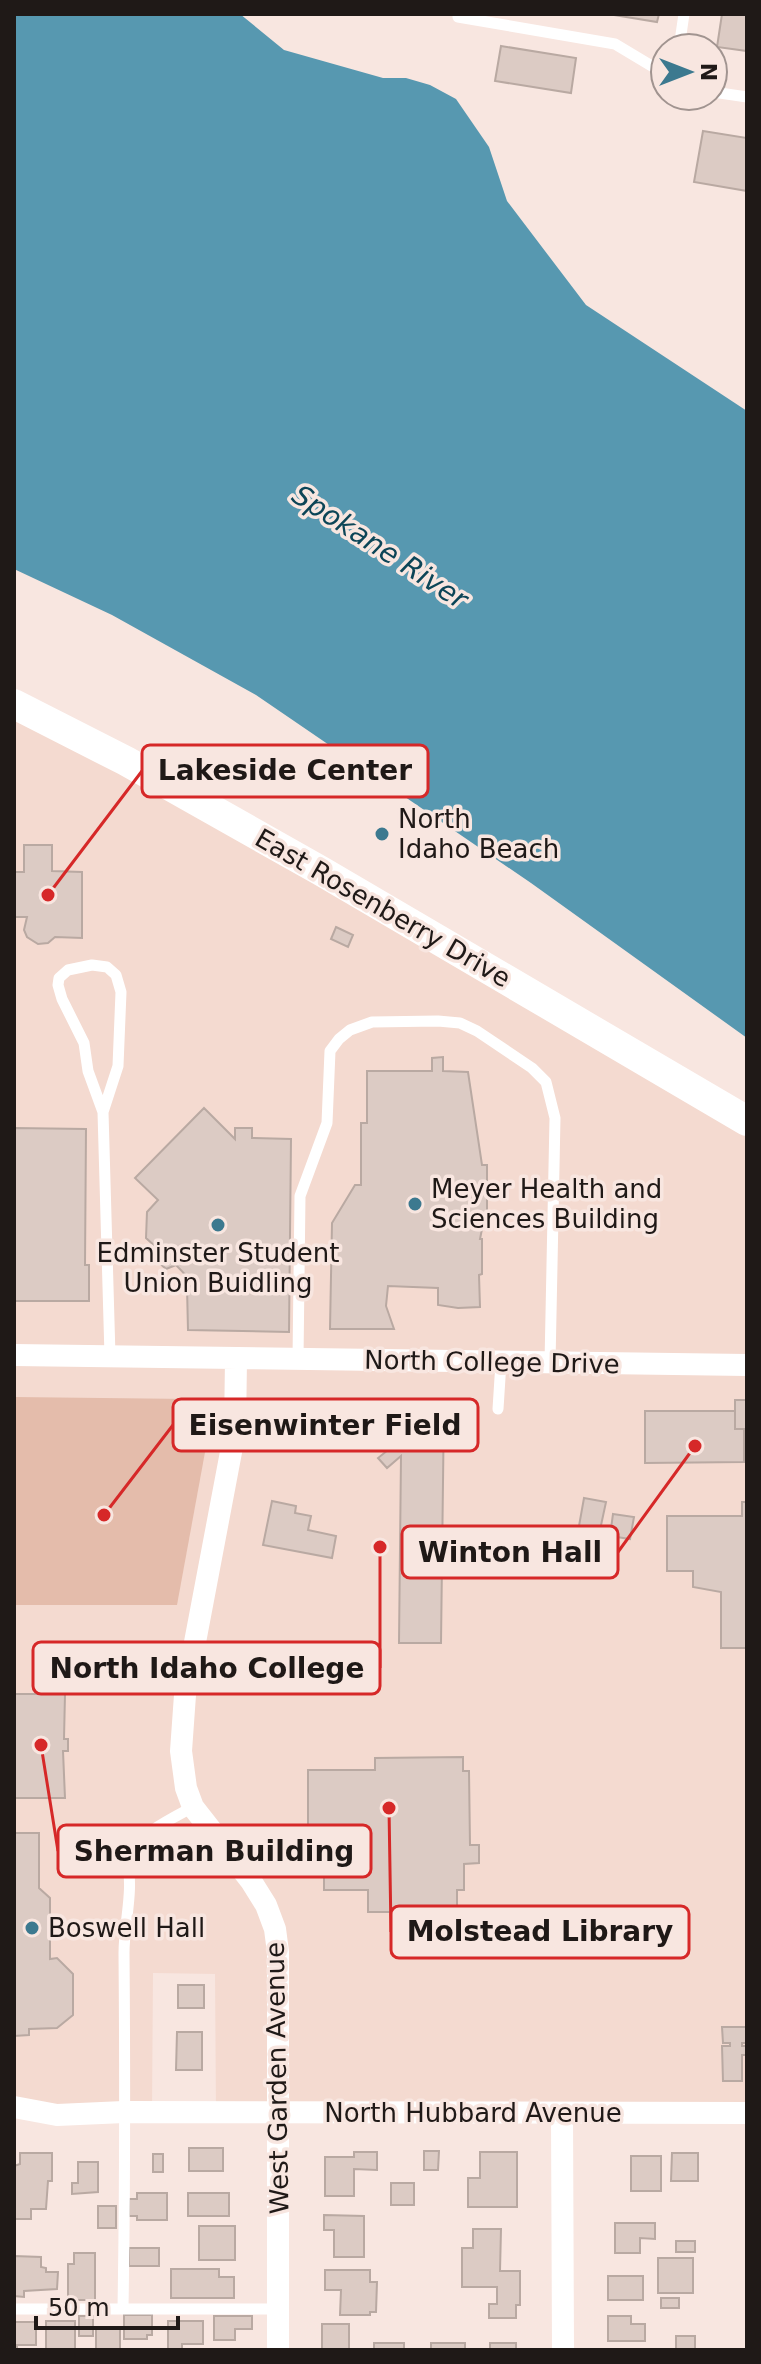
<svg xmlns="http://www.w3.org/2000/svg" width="761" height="2364" font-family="'DejaVu Sans',sans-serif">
	<rect width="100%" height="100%" fill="#f8e6e0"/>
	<path fill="#f4dad0" d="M14,704L747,1121V2113H216L215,1974L153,1973L152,2112L14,2107Z"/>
	<path fill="#e4bcab" d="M14,1397L191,1399L210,1425L177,1605H14Z"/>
	<path fill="#5798b0" d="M14,14H240L284,50L383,78H406L430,85L456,99L489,147L507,201L586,305L747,411V1038L531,883L256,695L112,615L14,569Z"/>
	<path fill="#dccbc4" stroke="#b9a9a2" stroke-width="2" d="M608,14H659L657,22Z
		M722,14H747V51L717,47Z
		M501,46L576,58L571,93L495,81Z
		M703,131L747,138V191L694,182Z
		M24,845H52V871L82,872V938L55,937L48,943L38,944L27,937L24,930L27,917H14V872H24Z
		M336,927L353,935L348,947L331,939Z
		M443,1057V1071L468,1072L482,1165H487V1229H482L480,1239H482V1274L479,1275L480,1307L458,1308L438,1305V1288L388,1286L386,1306L394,1329H330L332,1223L355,1185H361V1123H367V1071H432V1058Z
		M204,1108L235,1139V1128H252V1138L291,1139L289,1332L188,1330L187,1287L195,1285L176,1265L166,1269L152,1256L157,1248L146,1238L147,1212L158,1200L135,1178Z
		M14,1128L86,1129L85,1265H89V1301H14Z
		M294,1400L444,1402L441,1643H399L401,1456L387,1468L378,1458L393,1446L294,1445Z
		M735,1400H747V1429H735Z
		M645,1411H735V1429H744V1462L645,1463Z
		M584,1498L606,1502L600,1530L579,1526Z
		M272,1501L296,1506L295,1513L311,1516L308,1530L336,1536L332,1558L263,1545Z
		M742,1502H747V1648H721V1592L693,1587V1571H667V1516H742Z
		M613,1514L634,1517L630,1539L610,1536Z
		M15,1694H65L64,1739H68V1751H63L65,1798H14Z
		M463,1757V1771H469L470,1845H479V1863L464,1864V1890H457V1912H368V1890H324V1844H308V1770H375V1758Z
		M14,1833H39V1888L50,1898V1959L57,1958L73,1974V2015L57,2028L29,2029V2035L14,2036Z
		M178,1985H204V2008H178Z
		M722,2027H746V2043H742V2046H747V2055H742V2081H723L722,2046H730V2043H723Z
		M177,2032H202V2070H176Z
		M189,2148H223V2171H189Z
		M424,2151H439L438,2170H424Z
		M354,2152H377V2170L354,2169V2196H325V2157H354Z
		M480,2152H517V2207H468V2178H480Z
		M20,2153H52V2181H48L46,2209H31V2219H14V2166L20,2164Z
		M672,2153H698V2181H671Z
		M153,2154H163V2172H153Z
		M631,2156H661V2191H631Z
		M78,2162H98V2192L72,2194V2183H78Z
		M391,2183H414V2205H391Z
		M137,2193H167V2220H137V2216H129V2199H137Z
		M188,2193H229V2216H188Z
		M98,2206H116V2228H98Z
		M324,2215L364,2216V2257H334V2230H324Z
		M615,2223H655V2239L640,2238V2253H615Z
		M199,2226H235V2260H199Z
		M473,2229H501L500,2271H520V2305H516V2318H489V2304H497V2287H462V2248H473Z
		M676,2241H695V2252H676Z
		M129,2248H159V2266H129Z
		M74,2253H95V2300H68V2264H74Z
		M14,2256L41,2257V2267L46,2268V2272H58L57,2289L24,2291V2297L14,2296Z
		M658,2258H693V2293H658Z
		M171,2269H219V2277H234V2298H171Z
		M325,2270H370V2282H377L376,2312H370V2315H340L341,2290H325Z
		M608,2276H643V2300H608Z
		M661,2298H679V2308H661Z
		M124,2315H152V2335H147V2339H124Z
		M79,2316H93V2336H79Z
		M214,2316H252V2329H235V2340H214Z
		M608,2316H631V2324H645V2341H608Z
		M46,2321H75V2350H46Z
		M168,2321H203V2344H182V2350H168Z
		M14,2322H36V2345H17V2350H14Z
		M322,2324H349V2350H322Z
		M96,2328H120V2349H96Z
		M676,2336H695V2350H676Z
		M374,2343H404V2350H374Z
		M431,2343H465V2350H431Z
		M490,2343H516V2350H490Z"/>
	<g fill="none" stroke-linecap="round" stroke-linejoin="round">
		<path stroke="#fff" stroke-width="11" d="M458,17L615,44L665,74
			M679,48L684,14
			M713,92L747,97
			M103,1112L118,1066L121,992L116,975L107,967L92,965L68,970L59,978L58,985L62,999L84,1043L88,1071L103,1112L110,1356
			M298,1359L300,1196L327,1123L330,1051L339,1039L350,1030L372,1022L438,1021L460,1023L477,1031L532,1068L546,1082L555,1118L550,1363
			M498,1409L501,1362
			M145,1684L187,1689
			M123,2308C125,2189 125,2072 124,1953C124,1921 135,1888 126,1857C141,1833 169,1820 193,1807
			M14,2309H278"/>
		<path stroke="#fff" stroke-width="22" d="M14,1355L747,1365
			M236,1359L235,1431L185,1695L181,1751L186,1788L193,1807L251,1881L266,1905L275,1929L278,1952V2350
			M14,2107L57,2115L124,2112L747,2113
			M562,2114L563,2350"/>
		<path stroke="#fff" stroke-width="30" d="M14,704L126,761L321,871L747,1121"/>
	</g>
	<g fill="#3c798f" stroke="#f8e6e0" stroke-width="3">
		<circle cx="382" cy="834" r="8"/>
		<circle cx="415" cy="1204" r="8"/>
		<circle cx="218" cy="1225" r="8"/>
		<circle cx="32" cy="1928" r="8"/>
	</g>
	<g text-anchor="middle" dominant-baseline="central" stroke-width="7" stroke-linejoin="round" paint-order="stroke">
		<g font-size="26" fill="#1f1917" stroke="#f8e6e0" text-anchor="start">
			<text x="398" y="819">North<tspan x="398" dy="30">Idaho Beach</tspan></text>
			<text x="431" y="1189">Meyer Health and<tspan x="431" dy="30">Sciences Building</tspan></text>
			<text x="218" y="1253" text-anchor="middle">Edminster Student<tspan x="218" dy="30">Union Buidling</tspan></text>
			<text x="48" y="1928">Boswell Hall</text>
		</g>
		<g font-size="26" fill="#1f1917" stroke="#f8e6e0">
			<text transform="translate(383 908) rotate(30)">East Rosenberry Drive</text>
			<text transform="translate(492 1362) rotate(1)">North College Drive</text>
			<text transform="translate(277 2078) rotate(-91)">West Garden Avenue</text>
			<text x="473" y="2113">North Hubbard Avenue</text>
		</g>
		<g font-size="28" font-style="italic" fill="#0c4557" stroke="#f8e6e0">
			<text transform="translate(380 547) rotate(33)">Spokane River</text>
		</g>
	</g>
	<path fill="none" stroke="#d62828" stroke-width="3" d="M48 895L142 771M104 1515L173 1425M695 1446L618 1552M380 1547L380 1668M41 1745L58 1851M389 1808L391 1932"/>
	<g fill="#d62828" stroke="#f8e6e0" stroke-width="3">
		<circle cx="48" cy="895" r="8"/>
		<circle cx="104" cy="1515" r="8"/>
		<circle cx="695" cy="1446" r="8"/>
		<circle cx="380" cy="1547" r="8"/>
		<circle cx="41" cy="1745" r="8"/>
		<circle cx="389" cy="1808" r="8"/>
	</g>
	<g fill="#f8e6e0" stroke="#d62828" stroke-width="3">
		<rect x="142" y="745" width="286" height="52" rx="8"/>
		<rect x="173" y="1399" width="305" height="52" rx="8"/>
		<rect x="402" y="1526" width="216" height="52" rx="8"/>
		<rect x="33" y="1642" width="347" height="52" rx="8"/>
		<rect x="58" y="1825" width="313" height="52" rx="8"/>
		<rect x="391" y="1906" width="298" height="52" rx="8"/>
	</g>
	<g font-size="28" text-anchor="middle" font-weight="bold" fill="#1f1917">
		<text x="285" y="780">Lakeside Center</text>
		<text x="325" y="1435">Eisenwinter Field</text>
		<text x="510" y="1562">Winton Hall</text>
		<text x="207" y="1678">North Idaho College</text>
		<text x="214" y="1861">Sherman Building</text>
		<text x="540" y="1941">Molstead Library</text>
	</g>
	<rect width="761" height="2364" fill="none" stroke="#1f1917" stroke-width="32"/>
	<g transform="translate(689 72) rotate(90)"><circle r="38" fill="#f8e6e0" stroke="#a19490" stroke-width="2"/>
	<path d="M0-6L14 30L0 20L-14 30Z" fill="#3c798f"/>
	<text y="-12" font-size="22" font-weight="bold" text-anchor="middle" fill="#1f1917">N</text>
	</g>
	<path d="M36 2316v12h142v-12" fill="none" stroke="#1f1917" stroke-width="4"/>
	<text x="48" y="2316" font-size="24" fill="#1f1917" stroke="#f8e6e0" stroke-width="6" paint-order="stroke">50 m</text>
</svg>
